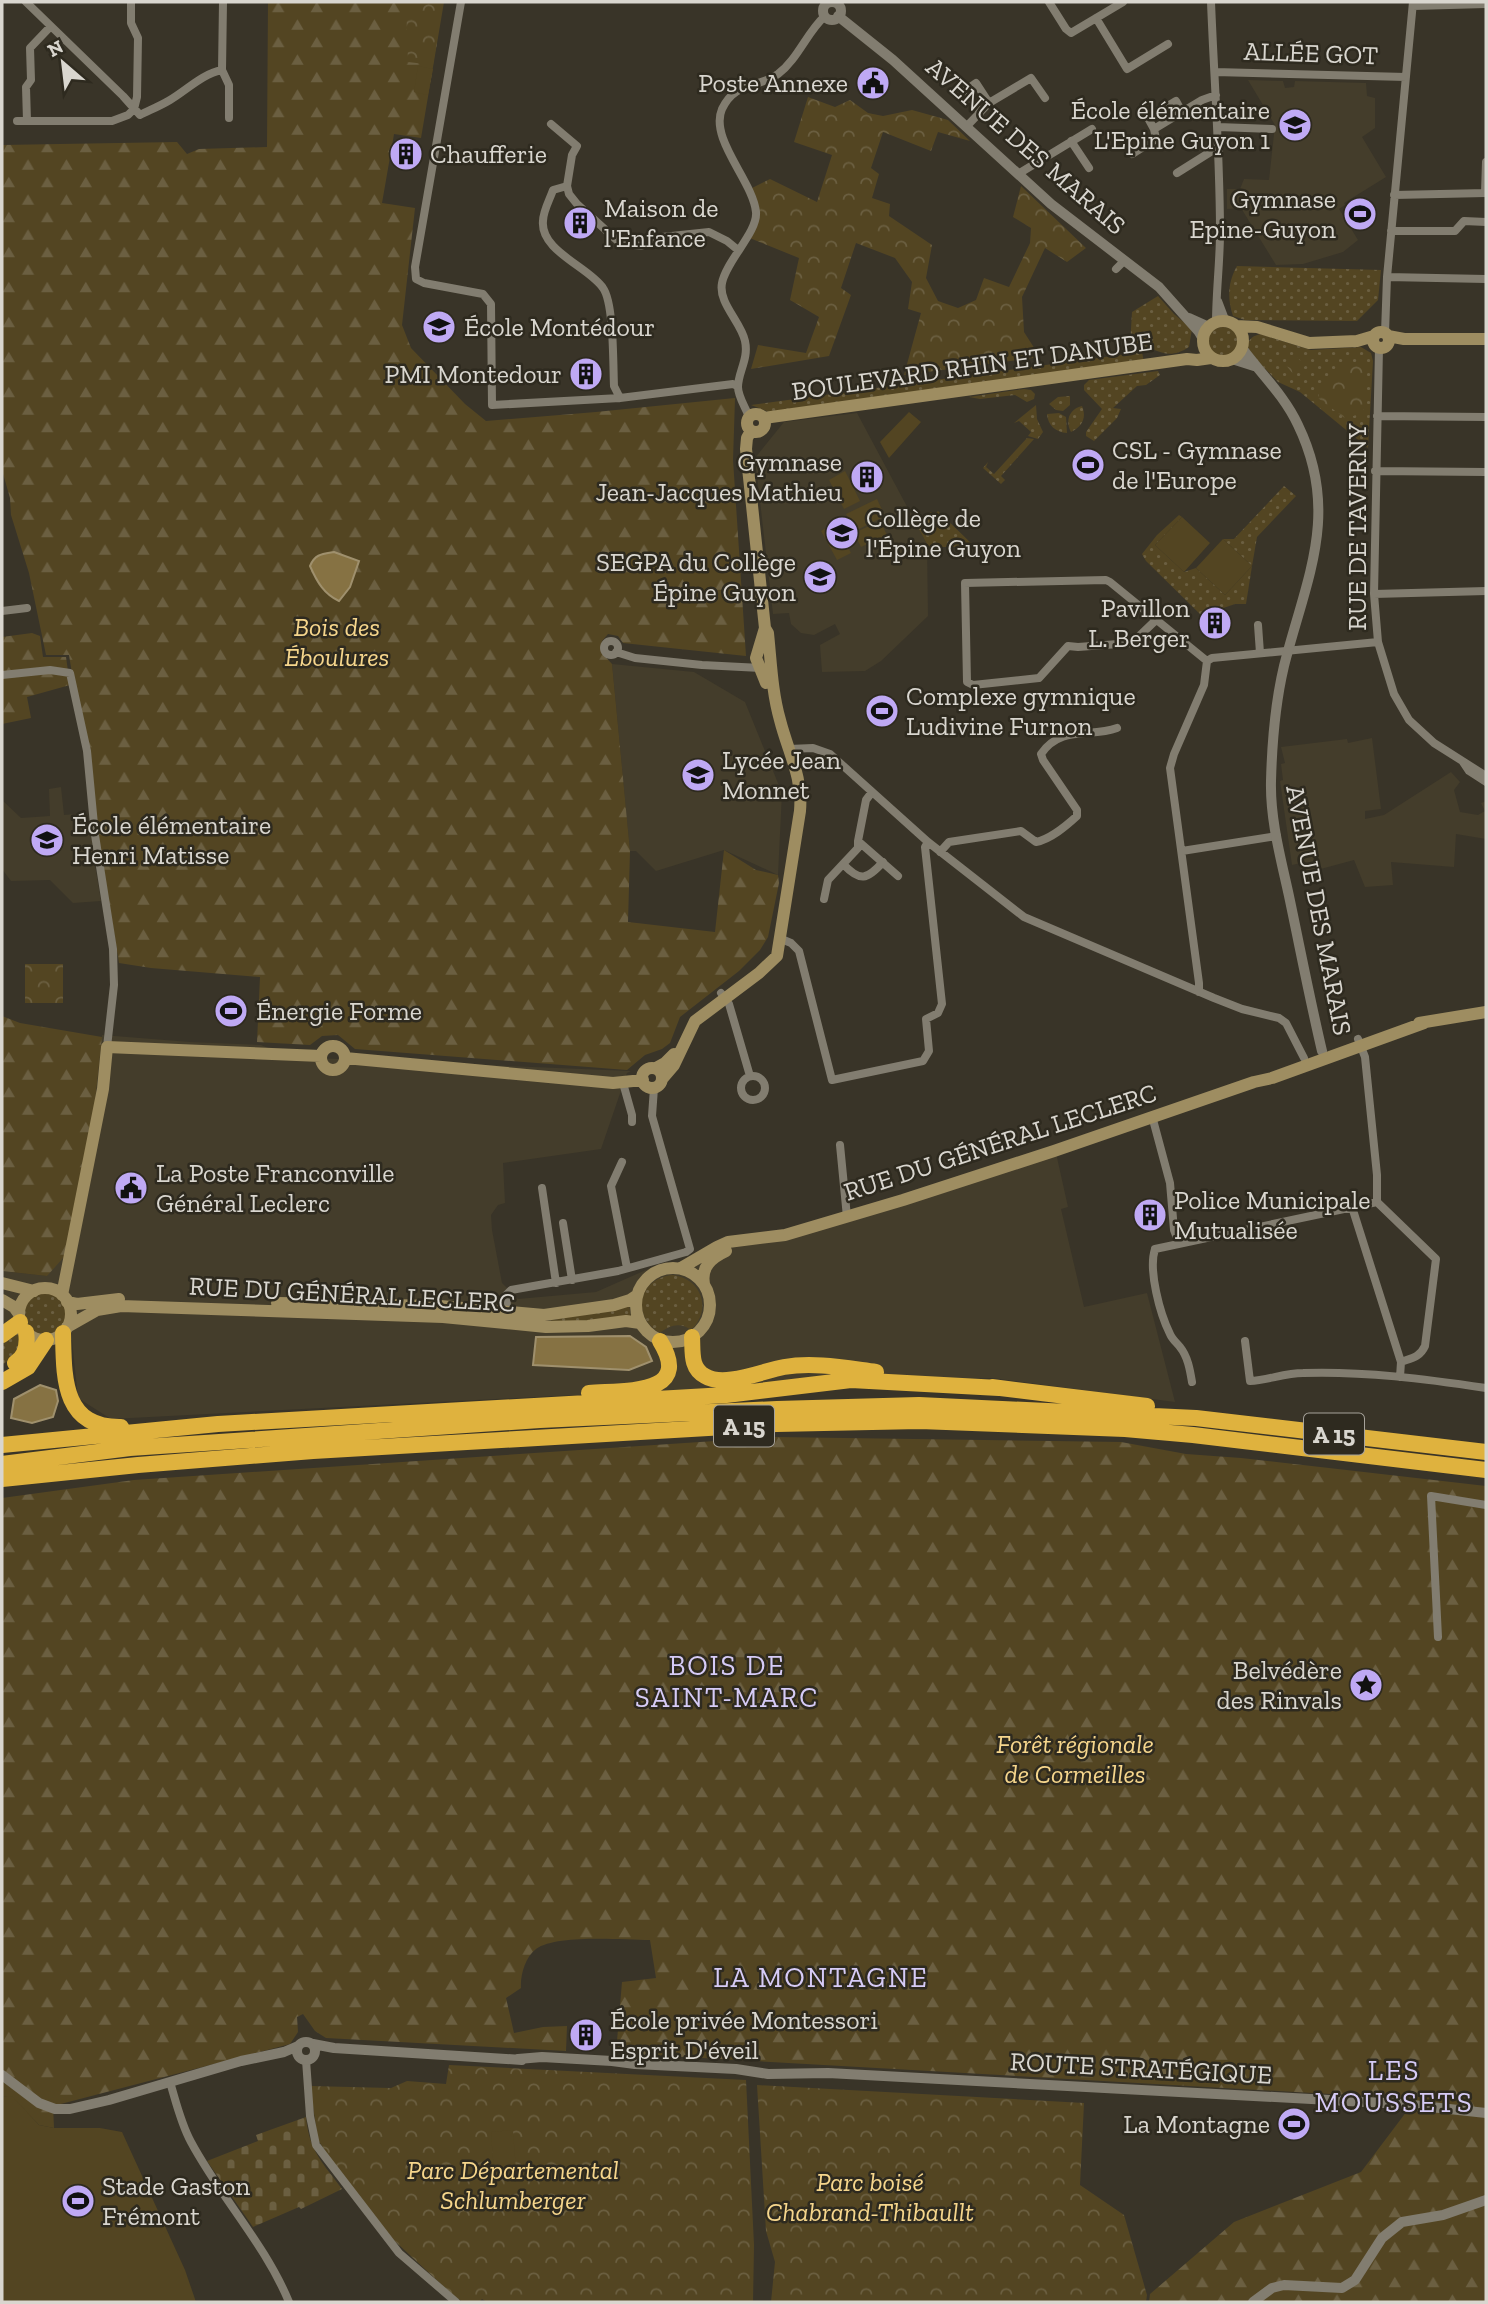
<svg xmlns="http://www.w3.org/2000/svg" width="1488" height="2304" font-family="'Zilla Slab',serif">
	<defs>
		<pattern id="grass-dots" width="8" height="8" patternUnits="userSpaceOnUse" patternTransform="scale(1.75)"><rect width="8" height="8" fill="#534522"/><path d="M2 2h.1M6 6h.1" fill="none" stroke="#6b5f41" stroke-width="1.8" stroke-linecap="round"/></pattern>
		<pattern id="forest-firs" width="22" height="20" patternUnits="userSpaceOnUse" patternTransform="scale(1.75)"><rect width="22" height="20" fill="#534522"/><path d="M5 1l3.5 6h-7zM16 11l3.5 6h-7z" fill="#6b5f41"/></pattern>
		<pattern id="cemetery-stones" width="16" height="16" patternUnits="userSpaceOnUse" patternTransform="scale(1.75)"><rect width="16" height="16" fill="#534522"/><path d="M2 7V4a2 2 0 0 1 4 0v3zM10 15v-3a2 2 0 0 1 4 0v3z" fill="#6b5f41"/></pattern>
		<pattern id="park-crowns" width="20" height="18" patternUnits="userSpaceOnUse" patternTransform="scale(1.75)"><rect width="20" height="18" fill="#534522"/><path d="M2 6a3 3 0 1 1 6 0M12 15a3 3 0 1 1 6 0" fill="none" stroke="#6b5f41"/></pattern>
	</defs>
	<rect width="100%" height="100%" fill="#393428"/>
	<path fill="#443d2b" d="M1248,80L1283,81L1285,88L1294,87L1295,81L1366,83L1367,96L1375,98V128L1362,137L1386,177L1344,203L1345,205L1339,209L1358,240L1343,252L1303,264L1276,265L1241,208L1227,209V189H1240L1244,179L1269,180L1275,125Z
		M857,413L927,544L928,616L881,661L865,671L822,672L820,645L840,634L835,624L814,635L801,633L791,624L789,613L773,614L755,458L784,422Z
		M612,664L694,672L745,702L782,793L778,875L724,850L656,871L636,851H630Z
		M1372,738L1381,809L1365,811V819L1384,815L1451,772L1460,782L1454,790L1460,812L1478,815L1485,811L1481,803L1486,801V839L1456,834L1454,867L1391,862L1393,885L1365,887L1354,860L1302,874L1301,863L1292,865L1280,781L1283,780L1281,764L1285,763L1281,747L1347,739L1348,743Z
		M61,787L64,815L75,814L81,817L82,827L91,826L93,853L101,901L73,903L50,880L11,881L2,869V800L21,818L50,816L49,789Z
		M102,1035L190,1042L261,1045L289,1057L631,1071L627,1073L601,1149L503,1163L505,1203L498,1205L491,1215L492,1230L502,1283L518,1299L596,1292L655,1266L680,1262L1056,1153L1068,1207L1061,1209L1084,1307L1147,1293L1175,1402L992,1378L555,1396L111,1419L78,1398L72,1340H2V1271L47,1276L94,1111Z"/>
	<path fill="url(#grass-dots)" d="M1237,266L1381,270L1378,300L1357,321L1245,320L1233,316C1227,298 1228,282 1237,266Z
		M1158,296L1174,314L1192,329L1189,347C1163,364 1156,343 1130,346L1132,312Z
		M1208 342a15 15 0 1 1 30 0a15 15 0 1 1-30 0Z
		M1260,334L1311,350L1361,347L1371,353L1373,361L1368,448L1300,392L1278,382L1247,350C1248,340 1250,337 1260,334Z
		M1142,352L1144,362L769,412L751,405Z
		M1158,371L1160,375L1146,385L1137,386L1113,408L1121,409L1117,418L1094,441L1086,436V432L1102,409L1084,390V385L1089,380Z
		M1024,389L1031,390L1035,394L1034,399L1027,402L1015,395L980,399L969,397Z
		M1070,396V405L1063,411L1056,410L1049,404L1058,397Z
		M1036,405L1037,419L1043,432L1038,439L1028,436L1031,432L1019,421L1014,423Z
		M1082,406C1087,418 1082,427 1071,432C1065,421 1069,409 1082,406Z
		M1059,413L1066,417L1067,433C1056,432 1048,426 1047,414Z
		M1027,438L1034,439L1001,476L1005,480L1001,484L983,468L988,462L986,467L994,474Z
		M1284,486L1296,496L1257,537L1252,566L1223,539H1234Z
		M938,511L975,547H940L934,554H927V544L915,522L931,512L934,515Z
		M1179,515L1182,517L1155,545L1184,572L1196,568L1225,595L1252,566L1246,604H1235L1209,613V616L1204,618L1146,561L1142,554L1157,535Z
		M672,1275C701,1278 713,1309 691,1330C680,1322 670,1325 660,1333C631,1316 638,1279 672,1275Z
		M24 1314a21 21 0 1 1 42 0a21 21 0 1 1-42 0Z
		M629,1304L631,1318L604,1321H549Z
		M18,1333L22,1338L23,1343L8,1361L2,1365V1338Z"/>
	<path fill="url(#forest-firs)" d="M268,2H444L421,138L394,134L382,203L415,208L402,325L411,348L465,404L486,421L596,412L735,398L733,460L746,656L623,643L618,636L608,634L602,641L601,652L612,664L621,757L630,851L628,922L715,932L724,850L756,870L778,875L779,883L768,937L760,950L739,971L680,1017L670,1043L662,1049L645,1055L627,1070L355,1049L338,1035L322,1036L310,1045L257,1042L260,977L151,968L119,963L69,655H46L29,573L11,515L10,498L2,470V145L177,142L187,154L199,149L267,147Z
		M32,633L40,636L43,657H66L70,685L27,697L31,718L2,724V637Z
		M2,1016L20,1023L102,1037L94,1111L64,1257L47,1276L2,1271Z
		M774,1437L1121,1442L1186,1454L1241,1458L1486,1486V2302H1149L1150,2294L1234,2222L1361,2172L1416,2099L616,2053L622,1982L656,1978L650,1940C623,1940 557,1934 536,1949C525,1957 520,1976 521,1988L506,1998L514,2033L543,2027L567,2026L566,2051L326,2038L315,2031L303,2014L297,2017L298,2032L290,2044L53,2106L54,2128L39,2125L13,2098L2,2096V1498L134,1480Z"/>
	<path fill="url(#cemetery-stones)" d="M306,2117C309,2151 323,2163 342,2189L301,2209L299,2207L253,2227L207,2161L258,2141L256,2135Z"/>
	<path fill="url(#park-crowns)" d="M406,2H443L433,65L408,62Z
		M808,97L835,107L850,100L868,113L883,116L912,110L948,120L970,141L938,132L931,151L883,132L871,168L879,174L872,198L890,204L889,216L932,245L926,278L938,301L958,308L976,300L984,278L1009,287L1030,243L1031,228L1013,217L1021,186L1086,248L1067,262L1045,248L1022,297L1024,332L1040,357L904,375L921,313L908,309L912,282L895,258L856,243L841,288L851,295L829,356L751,369L758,345L806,353L819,317L790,300L799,258L747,237L757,217L750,189L770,179L817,202L832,155L794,142Z
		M1296,356L1305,366L1294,375L1285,364Z
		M1359,361L1367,363L1363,412L1346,419L1318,398L1319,393L1335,369Z
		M25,964H63V1003H25Z
		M449,2065L746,2080L754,2245L753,2302H487L482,2299L479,2302H463L455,2297L385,2232L339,2172L318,2140L310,2086L391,2088L407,2081L446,2084Z
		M757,2085L1084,2103L1080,2185L1124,2215L1147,2295L1146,2302H771L775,2262L766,2231Z"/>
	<path fill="#534522" d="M418,66L433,69L428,95L414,92Z
		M909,412L921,422L889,458L880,442Z
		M845,471L860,501L844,509L829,480Z
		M877,499L885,516L855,531L846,514Z
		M1182,517L1210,543L1184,572L1155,545Z
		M880,521L887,535L861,547L854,533Z
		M835,523L851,553L837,560L821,531Z
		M1223,539L1252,566L1225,595L1196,568Z
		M2,2096L13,2097L39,2125L54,2128H100L122,2132L185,2270L196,2302H2Z
		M513,2130L516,2171L494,2173L491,2132Z"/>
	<path fill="#867243" stroke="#9f906d" stroke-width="2" d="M334,552L359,561L350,587L339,601C324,594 317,582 310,566C315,554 322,554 334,552Z
		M630,1336L646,1347L652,1361L629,1370L533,1365L536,1337Z
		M40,1385L56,1390L58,1401L53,1417L32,1423L11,1418L14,1399Z"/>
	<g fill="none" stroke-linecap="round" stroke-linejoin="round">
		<path stroke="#827d70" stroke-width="8" d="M26,2L123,96L140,115C150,110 160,106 170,100C187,90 202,74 222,70L223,2
			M461,2L415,267L416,279L424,283L483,294L491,304L492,405L620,398L733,384L737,386
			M1049,2L1066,29L1071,33L1123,2
			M1211,2C1214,78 1220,155 1220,232C1220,262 1216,292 1216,323
			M835,3V2
			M1413,6L1486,4
			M1096,18L1127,69L1168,44
			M222,70L229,85V118
			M1215,72L1406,77
			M980,113L966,90L976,83L989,103
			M17,121H112L128,115L134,109L137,97L138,38L131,23V2
			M27,121L26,87L31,80L30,48L50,27
			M551,124L577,146L572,155L567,186L569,194L577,204L620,243L641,246L662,237L709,232L727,241L738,250
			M967,126L989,103L1031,78L1045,98
			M1218,127L1272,129
			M1154,129L1148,118L1176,101L1182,112
			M1071,141L1089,168
			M1132,154L1156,139L1154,129L1202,100L1216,95
			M1177,173L1212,151L1219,150
			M1018,174L1092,129
			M567,186L553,190C550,199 543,211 543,221C540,251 589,267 603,288C614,303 613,364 614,386L620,398
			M1485,193L1486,162
			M1394,195L1486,193
			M1391,231H1455L1464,221L1486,222
			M1116,269L1124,261
			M1387,277L1486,279
			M1218,301L1226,322
			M1385,333L1387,277L1413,2
			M1379,348L1374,594L1378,642L1394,694L1409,720L1434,743L1486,776
			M1377,416L1486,417
			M749,417C746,408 738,397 738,387C738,372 749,359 745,341C741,322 718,303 722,283C726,261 758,232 756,212C753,181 709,139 722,109C735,81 757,89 778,74C798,59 807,32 825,16
			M1375,471L1486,472
			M1374,594L1486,591
			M2,611L27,608
			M1156,620L1132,643L1078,647L1068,646L1039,678L973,685L967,682L965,583L1106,580L1110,582L1207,661
			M1258,625L1260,653
			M604 648a7 7 0 1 1 14 0a7 7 0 1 1-14 0Z
			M616,652L635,658L702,665L761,668
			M2,675L50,670L70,673L87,751L95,835L113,949L114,985L107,1047
			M789,749L813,748L830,754L928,842L1024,917L1214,998L1242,1009L1279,1018L1286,1023L1304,1058
			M1463,762L1469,771L1486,782
			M858,841L866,800L872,792
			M1182,851L1277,836
			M940,852L949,842L1021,831L1036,842C1051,839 1066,826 1077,816V810L1043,760L1041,754C1061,725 1090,738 1117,728
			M843,864L858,848V841L898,876
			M824,899L828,880L843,864C860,882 867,880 883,862
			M779,938L791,943L799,951L832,1080L923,1061L929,1051L926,1019L938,1013L942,1004L925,847L928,842
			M1199,992V983L1170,768L1174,754L1204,685L1207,661L1212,658L1378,642
			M721,993L729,1004L750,1076
			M741 1088a12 12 0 1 1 24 0a12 12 0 1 1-24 0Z
			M623,1083L632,1115V1122
			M1152,1116L1170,1183L1174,1230L1179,1243
			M840,1145L847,1217
			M622,1162L611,1186L627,1268
			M542,1188L556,1283
			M1377,1202L1436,1259L1425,1346C1420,1357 1412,1358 1401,1362
			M1352,1207L1401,1362L1400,1377
			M563,1223L572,1280
			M1155,1249L1377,1202V1175L1365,1057L1358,1039
			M1155,1249C1148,1270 1160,1314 1170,1334C1172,1339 1176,1342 1180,1347C1188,1357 1190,1370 1192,1382
			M507,1306L506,1295L511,1290L618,1271L686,1252L690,1249L652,1116L654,1088
			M1245,1341L1250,1381C1268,1380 1285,1373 1303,1373C1364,1371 1426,1379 1486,1388
			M1438,1637L1431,1496L1486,1505
			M306,2060L310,2116L316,2145L399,2253L456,2302
			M170,2082C176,2102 181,2124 191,2142C221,2198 265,2244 289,2302"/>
		<path stroke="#827d70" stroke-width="10" d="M823 11a9 9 0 1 1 18 0a9 9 0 1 1-18 0Z
			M838,16L893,60L1051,204L1159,287L1199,332L1203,339
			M1189,318L1209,327
			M1242,348C1261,374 1284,395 1298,425C1341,514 1306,579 1284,666C1275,704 1272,742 1271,781C1270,820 1281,859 1289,896C1300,948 1310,1000 1322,1051
			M1232,359L1254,366
			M297 2051a9 9 0 1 1 18 0a9 9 0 1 1-18 0Z
			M313,2044L334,2048L522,2060
			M518,2059L542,2057L612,2061L635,2064L736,2069L768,2074L828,2073L1403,2104L1486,2113
			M2,2075L39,2103L55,2109H70L109,2100L241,2061L284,2052L298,2046
			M1253,2302L1272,2288L1284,2285L1342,2288L1355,2280L1382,2238L1402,2222L1443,2215L1486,2200"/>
		<path stroke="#9e8d61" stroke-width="12" d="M1203 341a20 20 0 1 1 40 0a20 20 0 1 1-40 0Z
			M1236,326L1257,327L1309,343L1357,341L1374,336
			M1373 340a8 8 0 1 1 16 0a8 8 0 1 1-16 0Z
			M1388,336L1404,339H1486
			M747 423a9 9 0 1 1 18 0a9 9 0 1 1-18 0Z
			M764,418L1187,359L1197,360L1211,358
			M765,628L756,658L766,683
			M1419,1023L1486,1012
			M321 1058a12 12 0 1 1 24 0a12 12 0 1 1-24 0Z
			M345,1058L613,1083L643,1080
			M642 1078a10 10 0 1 1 20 0a10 10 0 1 1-20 0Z
			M656,1068L665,1063L674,1054
			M662,1079L674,1065L695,1021L759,973L777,956L800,811C803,777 788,752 780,720C772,692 771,662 768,633L765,628L746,449L747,438L751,431
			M636 1305a37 37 0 1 1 74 0a37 37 0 1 1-74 0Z
			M681,1268L717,1247L728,1242L785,1235L903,1200L1054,1151L1254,1082L1272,1078L1424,1023
			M2,1283L34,1291
			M704,1284C701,1267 711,1258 726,1251
			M19 1314a26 26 0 1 1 52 0a26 26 0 1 1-52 0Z
			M62,1295L103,1089L107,1047L321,1056
			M2,1300L14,1307L19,1314
			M67,1302L77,1304L119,1299
			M277,1303L440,1306L544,1315L614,1305L630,1300L636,1296
			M67,1327L97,1310L121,1306L443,1317L546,1327L588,1326L626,1321L640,1323"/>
		<path stroke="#dfb23e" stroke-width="16" d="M63,1333C64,1377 62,1428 121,1427
			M2,1335L20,1322
			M692,1337C693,1352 690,1368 705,1376C724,1388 762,1371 784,1367C814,1362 845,1368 876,1372
			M15,1363C26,1356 28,1345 26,1332
			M2,1382L28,1367L46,1340
			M992,1387L1147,1406
			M589,1393C624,1390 694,1396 660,1341
			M2,1445L218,1424L726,1395L851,1380L999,1388
			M2,1464L130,1448L540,1420L777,1409L919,1405L1196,1418L1486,1452
			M2,1479L138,1465L313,1451L776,1424L920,1421L1125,1429L1193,1435L1486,1470"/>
	</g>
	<defs>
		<symbol id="civic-disc" viewBox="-11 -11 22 22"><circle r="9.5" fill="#bfa9f4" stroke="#2e2a1f"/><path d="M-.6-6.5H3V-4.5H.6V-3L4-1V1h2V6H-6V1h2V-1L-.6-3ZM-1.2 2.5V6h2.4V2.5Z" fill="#111"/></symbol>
		<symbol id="school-disc" viewBox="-11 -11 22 22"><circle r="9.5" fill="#bfa9f4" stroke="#2e2a1f"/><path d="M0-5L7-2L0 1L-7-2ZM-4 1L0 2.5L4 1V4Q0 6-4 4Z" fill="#111"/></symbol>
		<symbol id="building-disc" viewBox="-11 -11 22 22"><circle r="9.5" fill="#bfa9f4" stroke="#2e2a1f"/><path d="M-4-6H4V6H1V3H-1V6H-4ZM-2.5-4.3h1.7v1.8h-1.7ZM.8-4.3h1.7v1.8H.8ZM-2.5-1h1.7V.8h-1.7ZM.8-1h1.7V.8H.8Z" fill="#111"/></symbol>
		<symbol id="stadium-disc" viewBox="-11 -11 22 22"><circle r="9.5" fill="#bfa9f4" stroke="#2e2a1f"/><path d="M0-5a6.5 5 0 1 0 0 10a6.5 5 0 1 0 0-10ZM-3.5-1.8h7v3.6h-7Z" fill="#111"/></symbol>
		<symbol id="sight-disc" viewBox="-11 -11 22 22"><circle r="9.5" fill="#bfa9f4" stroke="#2e2a1f"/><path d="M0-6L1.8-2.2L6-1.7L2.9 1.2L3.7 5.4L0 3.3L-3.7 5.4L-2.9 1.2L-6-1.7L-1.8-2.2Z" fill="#111"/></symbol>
	</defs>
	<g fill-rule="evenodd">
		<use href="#civic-disc" x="854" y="64" width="38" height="38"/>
		<use href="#school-disc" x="1276" y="106" width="38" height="38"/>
		<use href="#building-disc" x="387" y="135" width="38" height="38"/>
		<use href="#stadium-disc" x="1341" y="195" width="38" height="38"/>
		<use href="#building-disc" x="561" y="204" width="38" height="38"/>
		<use href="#school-disc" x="420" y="308" width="38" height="38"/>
		<use href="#building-disc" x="567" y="355" width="38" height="38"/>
		<use href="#stadium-disc" x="1069" y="446" width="38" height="38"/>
		<use href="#building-disc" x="848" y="458" width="38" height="38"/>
		<use href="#school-disc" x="823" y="514" width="38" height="38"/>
		<use href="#school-disc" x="801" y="558" width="38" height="38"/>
		<use href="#building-disc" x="1196" y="604" width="38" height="38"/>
		<use href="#stadium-disc" x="863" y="692" width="38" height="38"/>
		<use href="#school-disc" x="679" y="756" width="38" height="38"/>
		<use href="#school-disc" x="28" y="821" width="38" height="38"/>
		<use href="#stadium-disc" x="212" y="992" width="38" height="38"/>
		<use href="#civic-disc" x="112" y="1169" width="38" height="38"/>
		<use href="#building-disc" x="1131" y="1196" width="38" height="38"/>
		<use href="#sight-disc" x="1347" y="1666" width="38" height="38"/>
		<use href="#building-disc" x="567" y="2016" width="38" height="38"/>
		<use href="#stadium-disc" x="1275" y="2105" width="38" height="38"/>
		<use href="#stadium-disc" x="59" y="2182" width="38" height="38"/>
	</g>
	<g text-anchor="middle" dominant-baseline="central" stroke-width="5" stroke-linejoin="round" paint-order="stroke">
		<g fill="#2e2a1f" stroke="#a6a29a" stroke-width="2">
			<rect x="714" y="1405.5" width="60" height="41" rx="5"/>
			<rect x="1304" y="1413.5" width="60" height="41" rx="5"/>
		</g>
		<g font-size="24" font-weight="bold" fill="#d9d6cf">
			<text x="744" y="1426">A 15</text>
			<text x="1334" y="1434">A 15</text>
		</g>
		<g font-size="26" fill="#d9d6cf" stroke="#2e2a1f">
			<text transform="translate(1311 53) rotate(2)">ALLÉE GOT</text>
			<text transform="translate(1026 146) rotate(41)">AVENUE DES MARAIS</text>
			<text transform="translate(972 366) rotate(-8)">BOULEVARD RHIN ET DANUBE</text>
			<text transform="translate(1357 527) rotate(-90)">RUE DE TAVERNY</text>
			<text transform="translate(1319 910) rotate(79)">AVENUE DES MARAIS</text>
			<text transform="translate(1000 1142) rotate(-18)">RUE DU GÉNÉRAL LECLERC</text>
			<text transform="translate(352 1294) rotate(3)">RUE DU GÉNÉRAL LECLERC</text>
			<text transform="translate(1141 2068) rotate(3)">ROUTE STRATÉGIQUE</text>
		</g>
		<g font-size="26" fill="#d9d6cf" stroke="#2e2a1f" text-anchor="start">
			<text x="848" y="83" text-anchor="end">Poste Annexe</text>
			<text x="1270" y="110" text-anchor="end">École élémentaire<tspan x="1270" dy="30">L'Epine Guyon 1</tspan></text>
			<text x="430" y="154">Chaufferie</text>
			<text x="1336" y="199" text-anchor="end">Gymnase<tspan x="1336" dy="30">Epine-Guyon</tspan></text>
			<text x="604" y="208">Maison de<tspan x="604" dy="30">l'Enfance</tspan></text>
			<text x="464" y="327">École Montédour</text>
			<text x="562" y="374" text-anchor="end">PMI Montedour</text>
			<text x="1112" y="450">CSL - Gymnase<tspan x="1112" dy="30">de l'Europe</tspan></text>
			<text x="842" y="462" text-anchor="end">Gymnase<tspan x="842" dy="30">Jean-Jacques Mathieu</tspan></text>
			<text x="866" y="518">Collège de<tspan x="866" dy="30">l'Épine Guyon</tspan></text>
			<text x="796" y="562" text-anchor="end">SEGPA du Collège<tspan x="796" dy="30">Épine Guyon</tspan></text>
			<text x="1190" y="608" text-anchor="end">Pavillon<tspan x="1190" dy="30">L. Berger</tspan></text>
			<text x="906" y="696">Complexe gymnique<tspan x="906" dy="30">Ludivine Furnon</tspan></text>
			<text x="722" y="760">Lycée Jean<tspan x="722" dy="30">Monnet</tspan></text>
			<text x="72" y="825">École élémentaire<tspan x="72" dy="30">Henri Matisse</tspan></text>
			<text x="256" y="1011">Énergie Forme</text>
			<text x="156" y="1173">La Poste Franconville<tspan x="156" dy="30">Général Leclerc</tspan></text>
			<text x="1174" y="1200">Police Municipale<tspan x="1174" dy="30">Mutualisée</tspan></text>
			<text x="1342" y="1670" text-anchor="end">Belvédère<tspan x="1342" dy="30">des Rinvals</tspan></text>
			<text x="610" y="2020">École privée Montessori<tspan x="610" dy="30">Esprit D'éveil</tspan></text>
			<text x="1270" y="2124" text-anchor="end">La Montagne</text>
			<text x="102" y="2186">Stade Gaston<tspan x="102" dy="30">Frémont</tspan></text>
		</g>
		<g font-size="26" font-style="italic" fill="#f6d68c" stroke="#2e2a1f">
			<text x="337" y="627">Bois des<tspan x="337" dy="30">Éboulures</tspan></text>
			<text x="1075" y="1744">Forêt régionale<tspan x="1075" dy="30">de Cormeilles</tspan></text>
			<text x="513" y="2170">Parc Départemental<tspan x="513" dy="30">Schlumberger</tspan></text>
			<text x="870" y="2182">Parc boisé<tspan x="870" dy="30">Chabrand-Thibaullt</tspan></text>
		</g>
		<g font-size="28" letter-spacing="2" fill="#d6cbf6" stroke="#2e2a1f">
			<text x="727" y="1665">BOIS DE<tspan x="727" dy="32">SAINT-MARC</tspan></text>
			<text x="821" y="1977">LA MONTAGNE</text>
			<text x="1394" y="2070">LES<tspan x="1394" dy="32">MOUSSETS</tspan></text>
		</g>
	</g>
	<rect width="1488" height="2304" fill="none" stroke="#d9d6cf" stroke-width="7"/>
	<g transform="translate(63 63) rotate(332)" stroke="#2e2a1f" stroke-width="5" paint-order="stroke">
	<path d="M0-5L12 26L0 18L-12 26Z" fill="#d9d6cf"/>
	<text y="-10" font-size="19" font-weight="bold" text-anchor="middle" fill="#d9d6cf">N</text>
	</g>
</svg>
